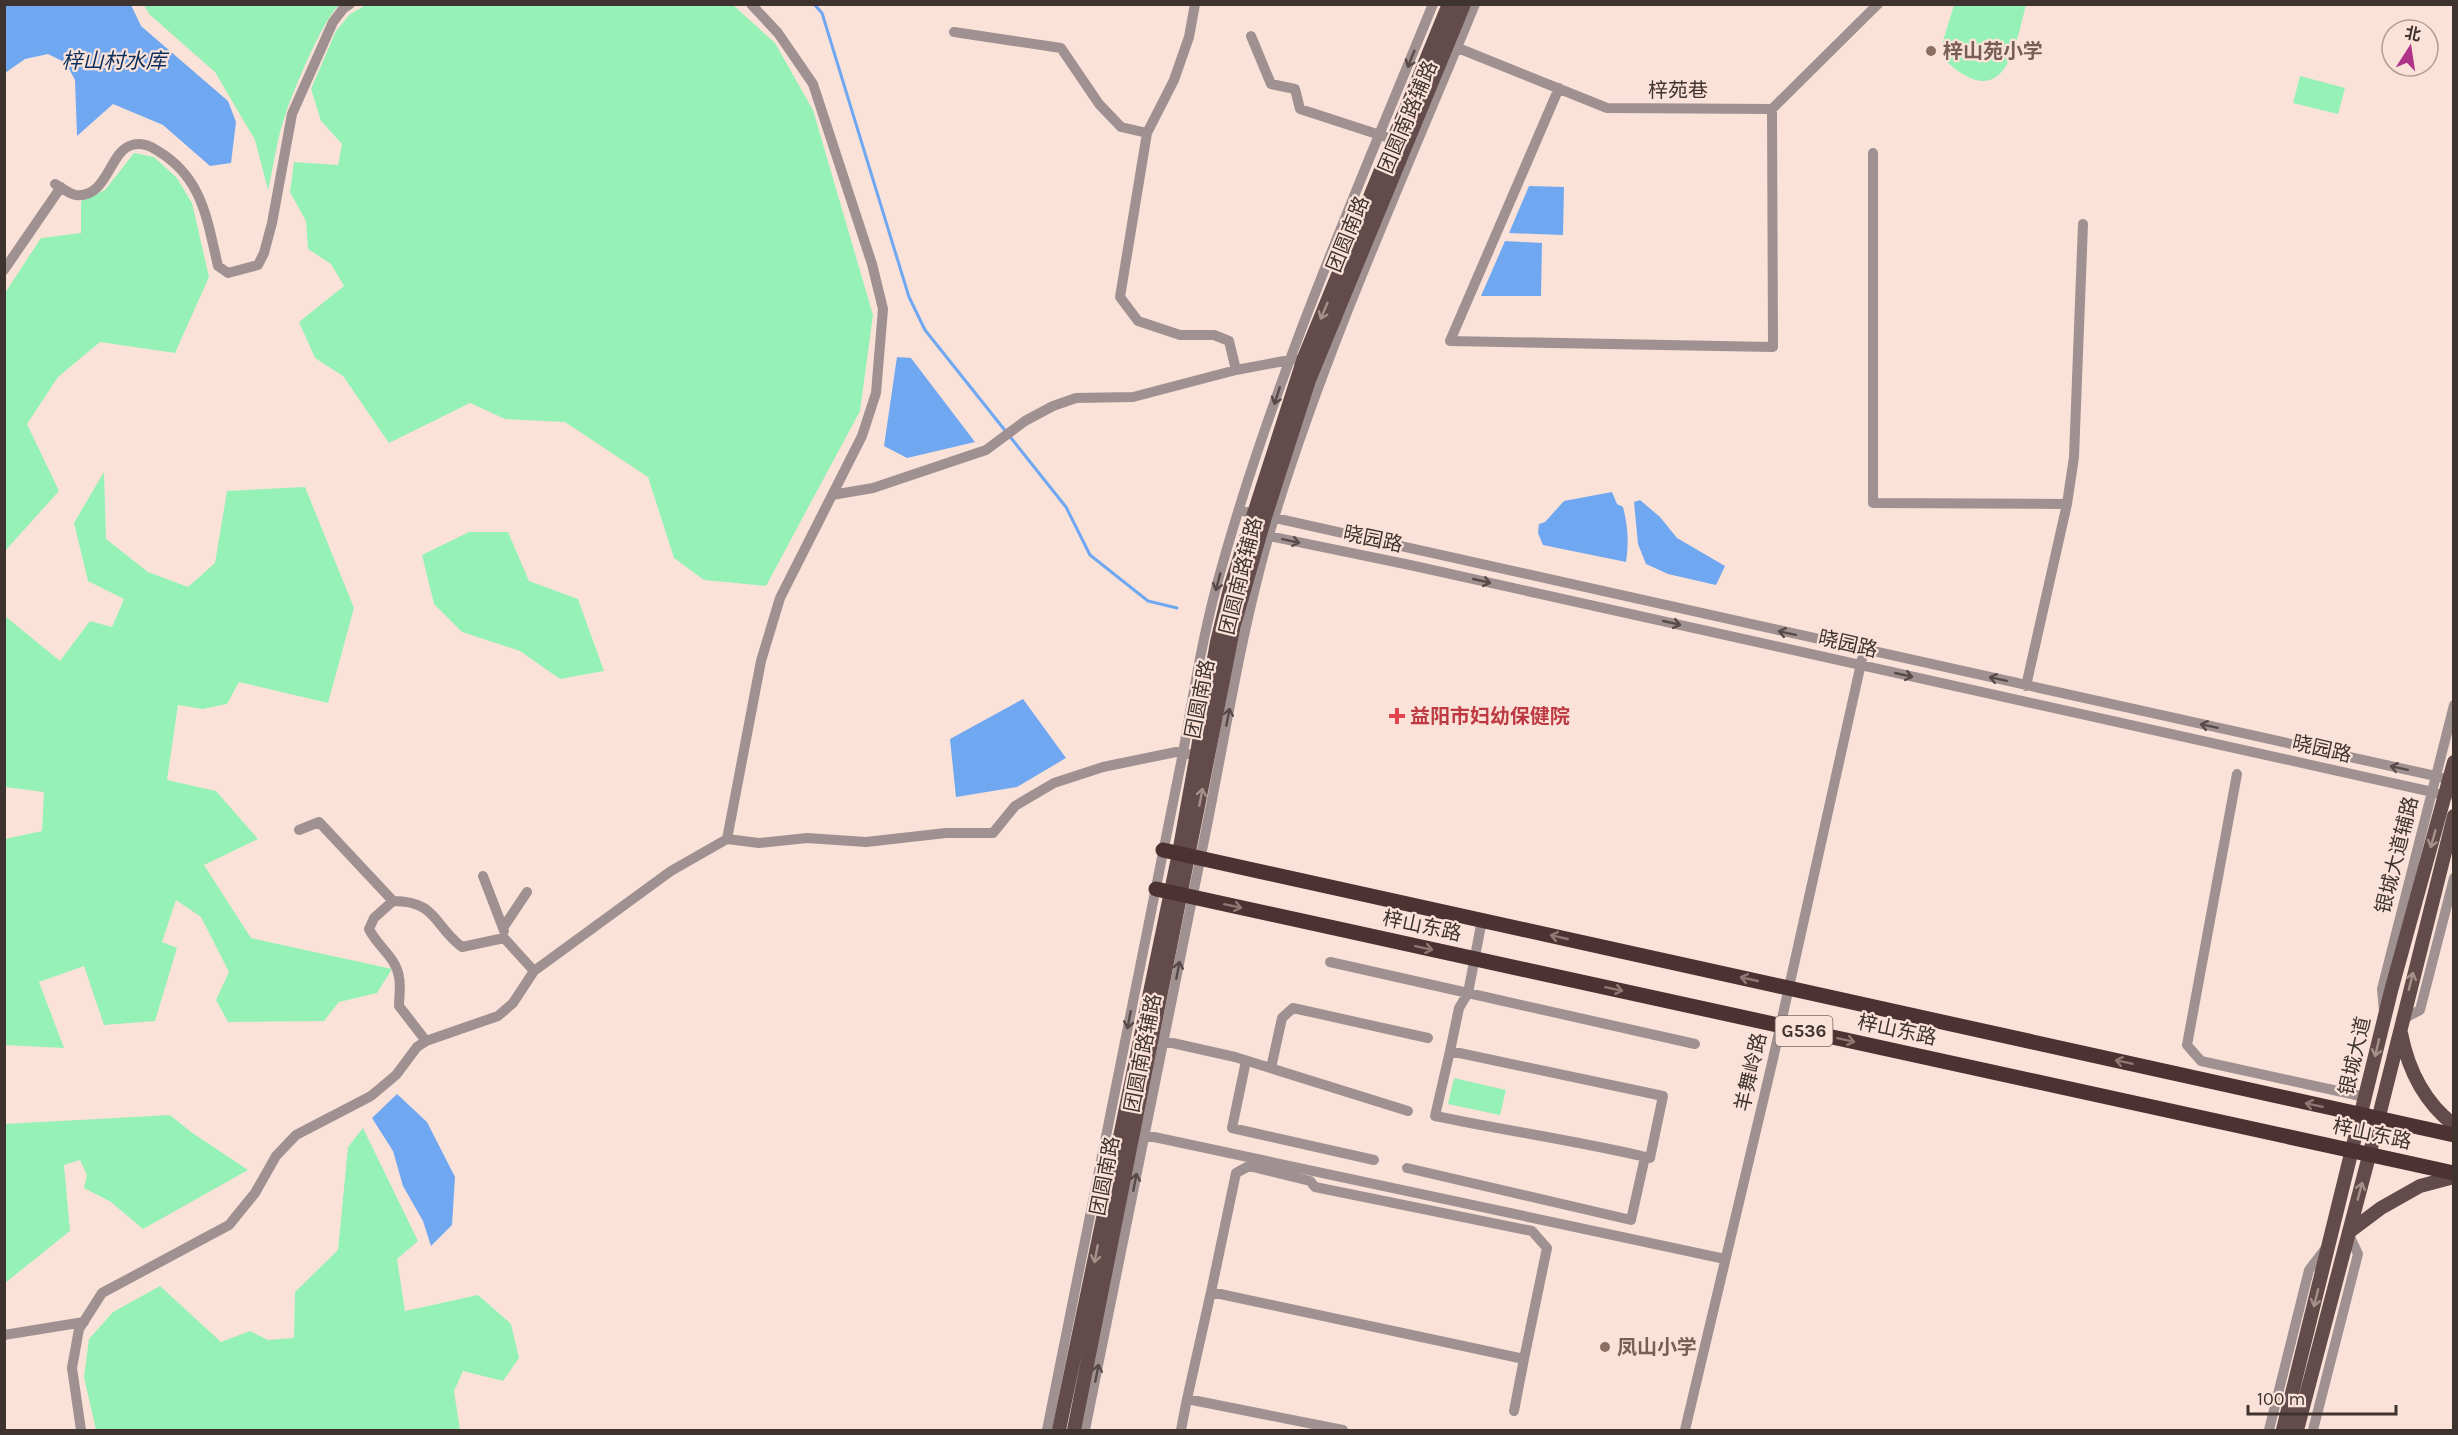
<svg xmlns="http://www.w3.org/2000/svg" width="2458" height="1435" font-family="Karla,'Noto Sans SC',sans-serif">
	<rect width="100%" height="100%" fill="#fbe2d9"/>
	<path fill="#96f1b6" d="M368,4L733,5L775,43L813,110L873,315L860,411L766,586L704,580L674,558L648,477L565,422L505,419L470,403L389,443L343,376L315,358L299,322L344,286L331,264L308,249L306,221L290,192L294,162L338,165L342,144L321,121L311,89L336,31L350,14Z
		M144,5H340C325,14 293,92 286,113C277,137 274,165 268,190L255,140L215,72L149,14Z
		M1954,5H2026C2015,47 2005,114 1947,62L1943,41Z
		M2300,76L2345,88L2338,114L2293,103Z
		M134,153L154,157L177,178L192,203L209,277L175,353L100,342L58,377L27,424L59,491L5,551V293L41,238L81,233V201L105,190Z
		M104,472L106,539L148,572L188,587L215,563L227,491L305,487L354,608L328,703L239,682L227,704L203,709L178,705L167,780L216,791L258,839L204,865L251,938L392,969L377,993L339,1002L324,1021L228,1022L216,1000L229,972L201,917L176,900L162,942L177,948L155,1021L104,1025L84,966L39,982L64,1048L5,1045V839L42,831L44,792L5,787V616L60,661L90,621L112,627L124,599L88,581L74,523Z
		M469,532H508L529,581L578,599L604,671L560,679L520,651L462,632L434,604L422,555Z
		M1454,1078L1506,1090L1500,1115L1448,1104Z
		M170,1115L191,1132L248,1170L143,1229L111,1202L84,1188L87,1175L80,1160L64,1165L70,1231L5,1283V1124Z
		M363,1128L418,1241L397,1259L405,1311L478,1295L511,1324L519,1358L503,1381L463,1371L454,1391L460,1430H96L84,1377L89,1339L113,1312L160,1286L221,1342L250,1331L268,1340L294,1338L295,1292L338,1250L348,1147Z"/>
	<path fill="#6fa8f1" d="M5,4L131,5L141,26L228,101L236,122L231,163L210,166L163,125L113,104L77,136L75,80L66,63L48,54L25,59L5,73Z
		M1529,186L1564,187L1563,235L1509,233Z
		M1505,241L1542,243L1541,296H1481Z
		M897,357L911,358L975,442L907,458L884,446Z
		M1612,492L1617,504L1623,507C1628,527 1629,542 1626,562L1543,545L1538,533L1539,524L1545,522L1564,501Z
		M1640,500L1660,517L1677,538L1725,566L1716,585L1668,574L1646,564L1638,544L1634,502Z
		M1023,699L1066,758L1017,787L956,797L950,739Z
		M397,1094L427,1122L455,1177L452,1225L431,1246L423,1221L403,1186L393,1151L372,1118Z"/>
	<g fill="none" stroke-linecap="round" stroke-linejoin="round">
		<path stroke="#6fa8f1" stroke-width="3" d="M814,4L822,13L909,297L925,330L1066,507L1090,555L1148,601L1177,608"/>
		<path stroke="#9f9191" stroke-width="10" d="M1195,4L1189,37L1174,80L1147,133L1120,297L1138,321L1180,335H1214L1229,341L1236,370
			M954,32L1061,48L1099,104L1121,127L1147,133
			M1251,36L1271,84L1295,89L1300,109L1386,137
			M1453,46L1607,108L1772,109L1878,4
			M1559,88L1450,341L1773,347L1772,109
			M1873,153V503L2067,504
			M55,184C61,187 69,194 76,195C108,198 109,151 132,145C142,142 151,146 158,151C203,178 207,220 218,266L228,273L258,265L264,253L272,223L292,114L333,22L343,9L350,4
			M4,270L61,187
			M832,495L873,488L986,450L1025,421L1053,406L1076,398L1133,397L1236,370L1295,359
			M1239,510L2449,779L2453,785
			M1264,535L1410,565L2446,795L2454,794
			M2026,686L2067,504L2074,457L2083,224
			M2237,774L2187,1045L2201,1061L2365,1097
			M299,830L319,822L393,901L374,918L369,929C377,946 396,957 399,977C401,986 399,997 399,1006L426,1041
			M727,839L759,843L807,838L866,842L946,833H993L1015,806L1054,783L1103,767L1176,752L1188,754
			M483,876L503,928
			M393,901C437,901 433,925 462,947L504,938L534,971
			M504,931L503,928L527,892
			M1330,962L1468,993L1482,920
			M2384,1011L2382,989L2454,705
			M2401,1020L2420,1010L2454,878
			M1159,1040L1235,1057L1408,1111
			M1450,1051L1435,1116C1507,1131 1579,1141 1650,1158L1663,1096L1450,1051L1459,1008L1468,993L1695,1044
			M1246,1061L1232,1128L1374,1160
			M1271,1068L1282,1018L1293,1008L1428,1038
			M1140,1134L1725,1259
			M1407,1168L1631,1220L1645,1157
			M1211,1292L1236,1173L1249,1166L1310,1181L1315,1187L1532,1231L1547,1248L1524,1359
			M4,1335L84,1322
			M1187,1399L1211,1292L1524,1359L1514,1411
			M81,1430L72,1368L79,1329L102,1293L229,1225L255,1193L276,1156L296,1135L371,1096L396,1075L417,1047L426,1041L498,1016L513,1003L534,971L671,871L727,839L761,661L780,598L862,436L876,393L883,309L872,264L813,84L778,33L751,4
			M1047,1430L1183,753C1193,696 1202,640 1217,584C1271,385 1355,195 1433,4
			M1085,1430C1124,1240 1161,1050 1200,860C1224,746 1240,630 1274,518C1328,342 1405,174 1475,4
			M1181,1430L1187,1399L1343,1430
			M1685,1430L1773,1059L1862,659
			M2269,1430L2309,1270L2326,1248
			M2313,1430L2358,1254L2349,1235"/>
		<path stroke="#624b4a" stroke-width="14" d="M2401,1033C2408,1069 2424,1102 2454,1125
			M2349,1232L2381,1208L2420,1186L2454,1177
			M1059,1430L1179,853L1217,642L1231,585L1304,358L1449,4
			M1074,1430L1234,625L1265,517L1309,380L1464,4
			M2283,1430L2391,991L2454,762
			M2297,1430L2369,1156L2454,816"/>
		<path stroke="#4c3232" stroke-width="15" d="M1163,850L2454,1135
			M1156,889L2454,1173"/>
	</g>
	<defs><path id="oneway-shaft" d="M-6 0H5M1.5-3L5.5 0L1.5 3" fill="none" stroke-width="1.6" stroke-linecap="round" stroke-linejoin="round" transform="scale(1.5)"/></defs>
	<g stroke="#574a48">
		<use href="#oneway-shaft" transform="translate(1411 59) rotate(112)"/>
		<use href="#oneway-shaft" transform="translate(1277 396) rotate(108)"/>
		<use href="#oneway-shaft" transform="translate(1291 541) rotate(12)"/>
		<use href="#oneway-shaft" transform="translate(1482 581) rotate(13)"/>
		<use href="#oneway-shaft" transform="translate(1218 582) rotate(105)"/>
		<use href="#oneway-shaft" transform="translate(1672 623) rotate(13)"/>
		<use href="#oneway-shaft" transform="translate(1787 633) rotate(-168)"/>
		<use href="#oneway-shaft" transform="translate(1904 675) rotate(13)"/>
		<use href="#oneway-shaft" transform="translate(1998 679) rotate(-168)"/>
		<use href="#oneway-shaft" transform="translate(1228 717) rotate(-79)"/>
		<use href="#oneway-shaft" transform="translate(2209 726) rotate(-168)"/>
		<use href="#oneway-shaft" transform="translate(2399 768) rotate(-168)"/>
		<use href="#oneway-shaft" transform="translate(1178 970) rotate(-79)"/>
		<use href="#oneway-shaft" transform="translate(1129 1020) rotate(101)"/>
		<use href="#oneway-shaft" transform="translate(1135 1182) rotate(-79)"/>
		<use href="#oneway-shaft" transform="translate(1097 1373) rotate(-79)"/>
	</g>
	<g stroke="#a78f8a">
		<use href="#oneway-shaft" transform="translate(1324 311) rotate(113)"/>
		<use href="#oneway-shaft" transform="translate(1201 797) rotate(-79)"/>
		<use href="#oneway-shaft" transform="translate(2433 839) rotate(106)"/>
		<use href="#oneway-shaft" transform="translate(2411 981) rotate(-76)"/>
		<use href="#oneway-shaft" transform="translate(2377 1048) rotate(103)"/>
		<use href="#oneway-shaft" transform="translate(2360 1191) rotate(-75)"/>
		<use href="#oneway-shaft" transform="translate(1096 1254) rotate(101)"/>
		<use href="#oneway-shaft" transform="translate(2316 1298) rotate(104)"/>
	</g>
	<g stroke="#927875">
		<use href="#oneway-shaft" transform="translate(1233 906) rotate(12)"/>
		<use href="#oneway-shaft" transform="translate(1559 937) rotate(-167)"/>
		<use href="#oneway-shaft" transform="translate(1424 948) rotate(12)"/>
		<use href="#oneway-shaft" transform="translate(1749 979) rotate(-167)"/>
		<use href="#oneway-shaft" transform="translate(1614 989) rotate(12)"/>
		<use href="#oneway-shaft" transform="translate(1846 1040) rotate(12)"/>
		<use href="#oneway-shaft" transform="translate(2124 1062) rotate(-168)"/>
		<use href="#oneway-shaft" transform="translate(2314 1105) rotate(-168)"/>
	</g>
	<g fill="#8d6e63" stroke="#fbe2d9" stroke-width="2">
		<circle cx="1931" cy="51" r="6"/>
		<circle cx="1605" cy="1347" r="6"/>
	</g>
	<path fill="#e0444e" stroke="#fbe2d9" stroke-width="2" d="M1394 707h6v6h6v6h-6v6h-6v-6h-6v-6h6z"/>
	<g text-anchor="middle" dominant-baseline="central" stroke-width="4.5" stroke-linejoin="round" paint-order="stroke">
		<rect fill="#fbe2d9" stroke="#776862" stroke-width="1.5" x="1775.5" y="1016" width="57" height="30" rx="4.5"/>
		<g font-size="18" font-weight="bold" fill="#3f332f">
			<text x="1804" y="1031">G536</text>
		</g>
		<g font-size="20" font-weight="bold" fill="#785e54" stroke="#fbe2d9" text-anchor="start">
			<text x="1943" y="51">梓山苑小学</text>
			<text x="1617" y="1347">凤山小学</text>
		</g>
		<g font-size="20" fill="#3f332f" stroke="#fbe2d9">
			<text x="1678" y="90">梓苑巷</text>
			<text transform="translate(1408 117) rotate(-67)">团圆南路辅路</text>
			<text transform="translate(1348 234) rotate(-68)">团圆南路</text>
			<text transform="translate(1373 539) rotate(12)">晓园路</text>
			<text transform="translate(1241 576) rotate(-76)">团圆南路辅路</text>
			<text transform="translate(1848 644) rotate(13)">晓园路</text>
			<text transform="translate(1200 699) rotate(-79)">团圆南路</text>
			<text transform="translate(2322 749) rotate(13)">晓园路</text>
			<text transform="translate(2397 855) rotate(-76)">银城大道辅路</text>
			<text transform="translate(1422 926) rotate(12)">梓山东路</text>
			<text transform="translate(1897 1030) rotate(12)">梓山东路</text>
			<text transform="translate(1143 1053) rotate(-79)">团圆南路辅路</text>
			<text transform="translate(2355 1056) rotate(-77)">银城大道</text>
			<text transform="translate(1751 1072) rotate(-77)">羊舞岭路</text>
			<text transform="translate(2372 1134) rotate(12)">梓山东路</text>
			<text transform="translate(1105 1176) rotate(-79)">团圆南路</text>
		</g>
		<g font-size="20" font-weight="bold" fill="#be3a42" stroke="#fbe2d9" text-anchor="start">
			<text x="1410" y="716">益阳市妇幼保健院</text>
		</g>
		<g font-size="21" font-style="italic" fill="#082f5d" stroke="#fbe2d9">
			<text x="114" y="61">梓山村水库</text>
		</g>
	</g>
	<rect width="2458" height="1435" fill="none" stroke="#3f332f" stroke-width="12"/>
	<g transform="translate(2410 48) rotate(12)"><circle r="28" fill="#fbe2d9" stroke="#b09c95" stroke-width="1.5"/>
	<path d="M0-4.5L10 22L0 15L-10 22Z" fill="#af3488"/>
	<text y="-9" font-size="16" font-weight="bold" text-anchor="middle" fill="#3f332f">北</text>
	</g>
	<path d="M2248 1405v9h148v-9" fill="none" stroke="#3f332f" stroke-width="3"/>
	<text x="2257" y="1405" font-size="18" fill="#3f332f" stroke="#fbe2d9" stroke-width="4.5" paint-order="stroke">100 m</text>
</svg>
